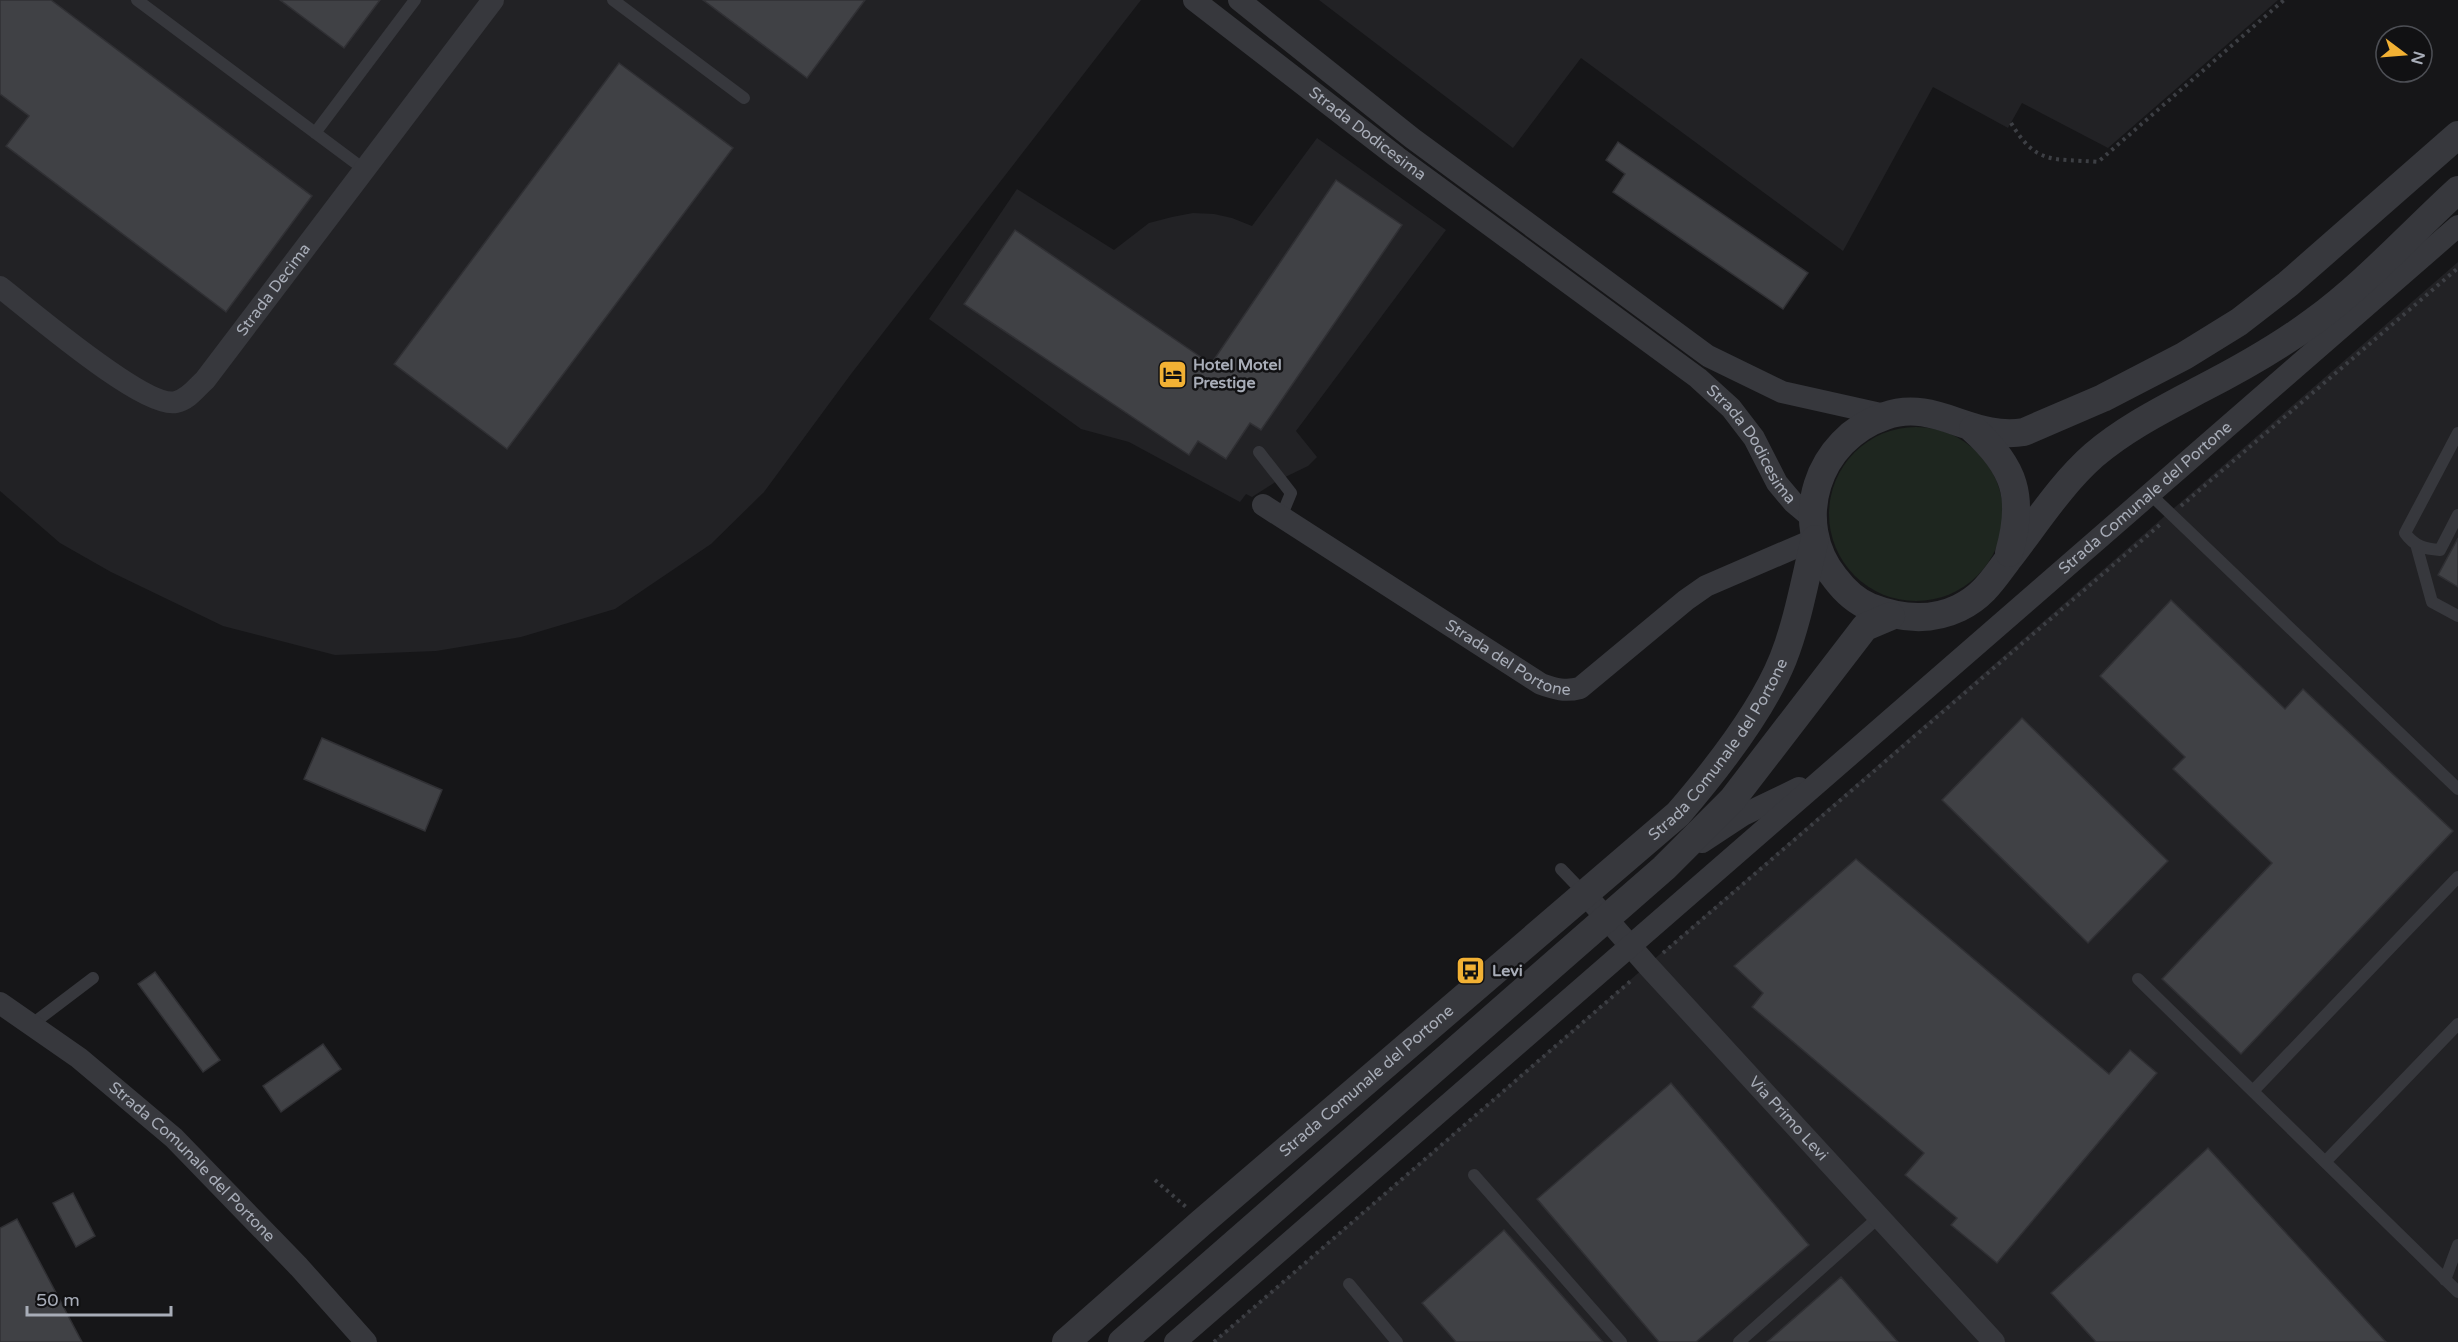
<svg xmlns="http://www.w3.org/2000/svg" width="2458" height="1342" font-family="'Varela Round',sans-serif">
	<rect width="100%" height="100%" fill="#161618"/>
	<path fill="#222225" d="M0,0H1141L851,374L764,492L711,544L615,609L521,637L436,651L335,655L223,626L111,572L60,543L0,491Z
		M1319,0H2278L2108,148L2022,103L2008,128L1933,87L1843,251L1581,58L1513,148Z
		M1317,138L1446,230L1296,431L1317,457L1308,466L1277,481L1252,497L1246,494L1240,502L1129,442L1081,429L929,319L1017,189L1114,250L1149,223L1172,217L1193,213L1214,214L1232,218L1252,226Z
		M2458,262V1342H1213L2159,521Z"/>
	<path fill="#1e261f" d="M1829 514a87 87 0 1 1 174 0a87 87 0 1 1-174 0Z"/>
	<path fill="#404145" stroke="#303034" stroke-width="1.5" d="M0,0H51L312,196L226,312L6,146L29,116L0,94Z
		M280,0H380L344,48Z
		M703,0H865L807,78Z
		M619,63L733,148L507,449L394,364Z
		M1618,142L1808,273L1783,309L1613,192L1625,174L1606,160Z
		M1336,180L1402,225L1261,430L1250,423L1226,459L1198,441L1189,455L964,304L1015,230L1211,364Z
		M2458,538V587L2438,575Z
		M2171,600L2285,709L2303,689L2453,831L2241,1054L2162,979L2272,863L2173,769L2185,757L2100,676Z
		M2022,718L2168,861L2088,943L1942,800Z
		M322,738L442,790L425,831L304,779Z
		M1856,859L2109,1074L2130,1050L2157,1073L1997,1263L1951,1225L1957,1218L1905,1175L1924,1153L1752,1007L1763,993L1734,966Z
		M155,972L220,1060L203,1072L138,984Z
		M323,1044L341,1069L281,1112L263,1086Z
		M1671,1083L1809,1245L1696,1342H1659L1537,1199Z
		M2208,1148L2386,1342H2096L2051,1293Z
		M73,1193L95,1236L76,1247L53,1203Z
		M17,1219L82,1342H0V1228Z
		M1504,1230L1603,1342H1456L1422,1303Z
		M1841,1277L1898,1342H1767Z"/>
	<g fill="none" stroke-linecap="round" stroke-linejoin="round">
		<path stroke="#3d3f44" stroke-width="4" stroke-dasharray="3 4.5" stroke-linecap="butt" d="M2011,123C2037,166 2053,158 2098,162L2284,0
			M2181,506L2458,268
			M1663,953L2162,523
			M1155,1180L1186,1207
			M1214,1342L1633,979"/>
		<path stroke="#37383d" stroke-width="12" d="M137,0L365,170
			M613,0L744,98
			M315,133L415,0
			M2458,433L2405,533C2414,546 2425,549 2440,550L2458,515
			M1259,452L1291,493L1281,517
			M2150,494L2458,789
			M2416,544L2432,602L2458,616
			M1561,869L1585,894
			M2138,979L2458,1292
			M31,1025L93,978
			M2253,1091L2458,877
			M2325,1162L2458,1024
			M1474,1175L1621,1342
			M2445,1280L2458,1245
			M1349,1284L1397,1342
			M1739,1342L1879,1217"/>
		<g stroke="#37383d" stroke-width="22">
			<path id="s1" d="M1194,0L1397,157L1698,378L1731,408L1754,438L1777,483L1793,502L1812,518"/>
			<path d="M1239,0L1412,138L1708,356L1782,392L1885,415"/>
			<path id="s2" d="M0,287C30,310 144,409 176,402C189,399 196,388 205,380L493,0"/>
			<path id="s3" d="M1263,505L1541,684C1555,689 1565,692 1580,688L1686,600L1706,586L1815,539"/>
			<path d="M1702,842L1743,815L1799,788"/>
			<path id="s4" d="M1585,894L1648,966L1994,1342"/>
			<path id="s5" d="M0,1003L79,1058L174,1138L299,1267L366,1342"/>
			<path id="s6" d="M1175,1342L2458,226"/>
		</g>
		<g stroke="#37383d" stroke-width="28">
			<path d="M2458,135L2288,284L2239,322L2184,356L2103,398L2024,432C1972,441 1935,398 1885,416C1817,439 1790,522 1835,578C1844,590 1855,601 1870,607C1898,618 1930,622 1959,608C1984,596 1994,578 2010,557C2037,522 2062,483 2094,455C2127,427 2164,409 2201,389C2240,369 2279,347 2314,321C2365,284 2412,232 2458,190"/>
			<path d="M1973,429C2015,467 2025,497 2009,553"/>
			<path id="s7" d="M1066,1342L1201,1223L1678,814C1715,771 1762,711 1783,659C1798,621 1805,579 1815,539"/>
			<path d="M1122,1342L1664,868L1732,800L1865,627L1891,616"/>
		</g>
	</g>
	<defs>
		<symbol id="hotel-square" viewBox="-11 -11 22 22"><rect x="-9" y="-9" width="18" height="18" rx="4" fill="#f2b134" stroke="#111113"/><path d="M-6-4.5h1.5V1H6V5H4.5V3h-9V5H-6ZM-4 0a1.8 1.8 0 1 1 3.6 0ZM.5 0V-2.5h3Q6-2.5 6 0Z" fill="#111"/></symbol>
		<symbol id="bus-square" viewBox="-11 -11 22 22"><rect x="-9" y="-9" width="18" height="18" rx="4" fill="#f2b134" stroke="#111113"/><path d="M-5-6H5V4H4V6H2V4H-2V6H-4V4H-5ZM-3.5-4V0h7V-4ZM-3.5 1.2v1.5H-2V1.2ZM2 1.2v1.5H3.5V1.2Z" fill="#111"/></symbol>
	</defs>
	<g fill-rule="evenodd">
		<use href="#hotel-square" x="1156" y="358" width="33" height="33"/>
		<use href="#bus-square" x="1454" y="954" width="33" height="33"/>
	</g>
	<g text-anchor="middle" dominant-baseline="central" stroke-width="5" stroke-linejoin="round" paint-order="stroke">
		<g font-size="16" fill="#a8adb8" stroke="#111113">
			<text stroke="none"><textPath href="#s1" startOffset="219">Strada Dodicesima</textPath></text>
			<text stroke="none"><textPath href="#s2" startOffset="363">Strada Decima</textPath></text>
			<text stroke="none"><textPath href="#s1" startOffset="716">Strada Dodicesima</textPath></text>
			<text stroke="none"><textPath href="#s6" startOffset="1286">Strada Comunale del Portone</textPath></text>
			<text stroke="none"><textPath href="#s3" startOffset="290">Strada del Portone</textPath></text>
			<text stroke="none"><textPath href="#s7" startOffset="884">Strada Comunale del Portone</textPath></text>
			<text stroke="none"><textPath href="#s7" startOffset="398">Strada Comunale del Portone</textPath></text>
			<text stroke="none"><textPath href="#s4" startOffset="303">Via Primo Levi</textPath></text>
			<text stroke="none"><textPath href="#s5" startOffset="250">Strada Comunale del Portone</textPath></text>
		</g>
		<g font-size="16" font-weight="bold" fill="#a8adb8" stroke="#111113" text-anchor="start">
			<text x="1193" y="365">Hotel Motel<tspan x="1193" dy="18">Prestige</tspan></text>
			<text x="1492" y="971">Levi</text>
		</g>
	</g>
	<g transform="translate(2404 54) rotate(106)"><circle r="28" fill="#111113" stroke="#4d4f55" stroke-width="1.5"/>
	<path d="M0-4.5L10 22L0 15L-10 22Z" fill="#f2b134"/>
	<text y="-9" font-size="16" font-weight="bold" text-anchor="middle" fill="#a8adb8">N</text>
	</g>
	<path d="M27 1306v9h144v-9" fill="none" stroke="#a8adb8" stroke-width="3"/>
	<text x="36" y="1306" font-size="18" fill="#a8adb8" stroke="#111113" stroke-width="4.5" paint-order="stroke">50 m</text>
</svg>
